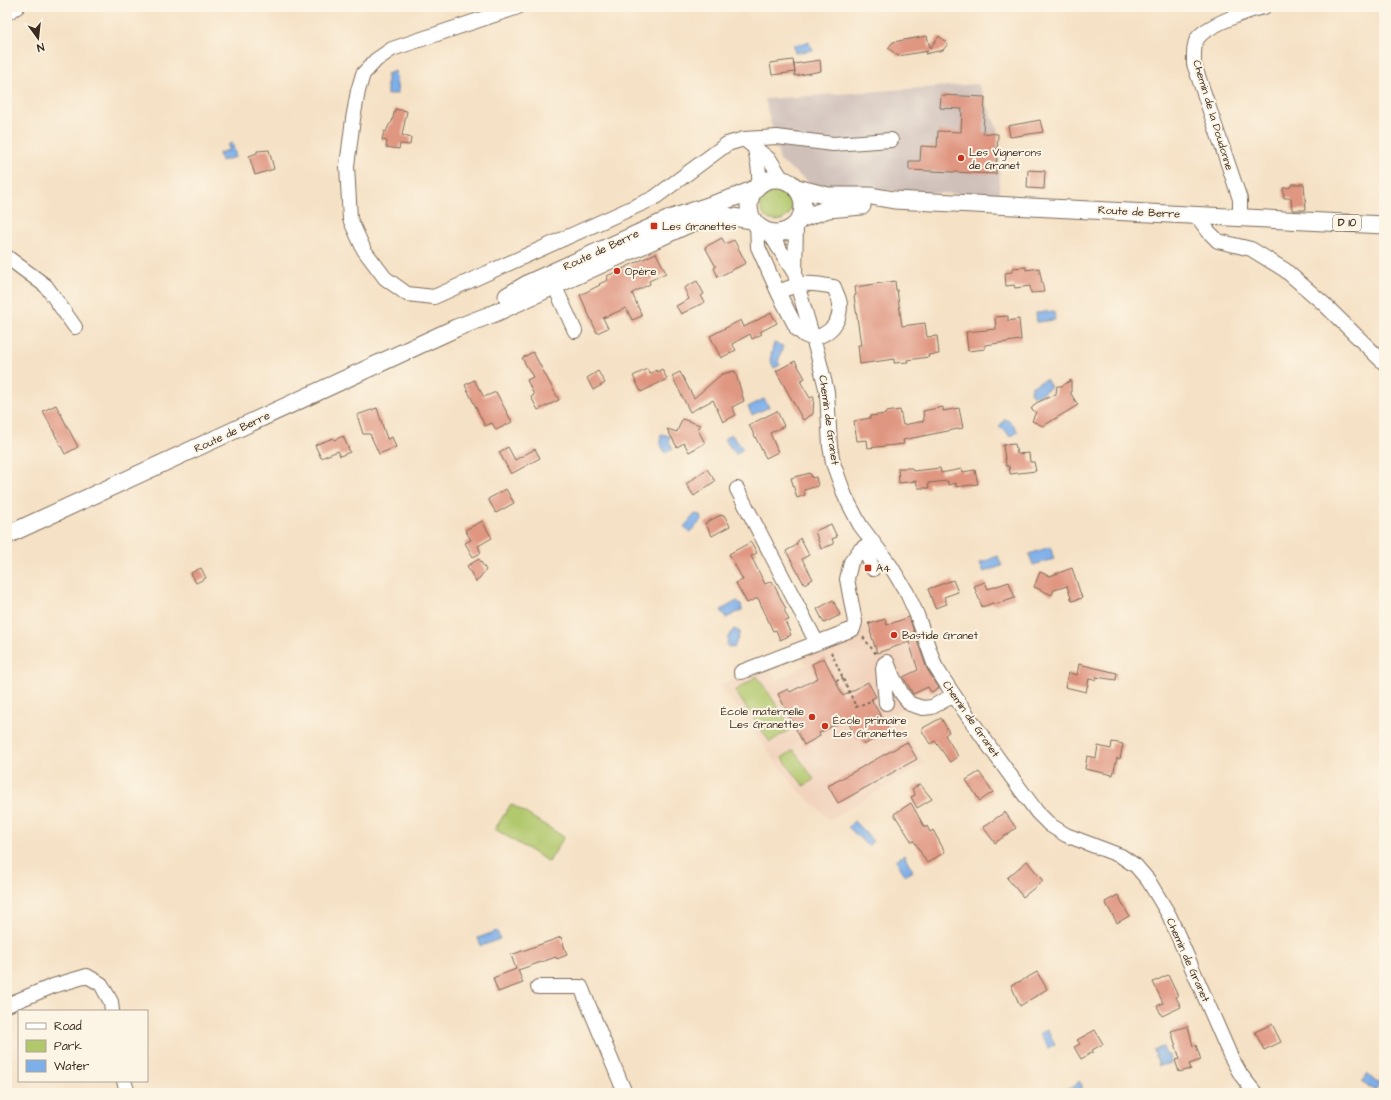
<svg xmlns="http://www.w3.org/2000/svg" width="1391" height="1100" font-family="'Architects Daughter',sans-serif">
	<rect width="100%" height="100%" fill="#fcf5e5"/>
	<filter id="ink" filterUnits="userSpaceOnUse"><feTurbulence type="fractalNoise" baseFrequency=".025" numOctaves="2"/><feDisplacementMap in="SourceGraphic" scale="8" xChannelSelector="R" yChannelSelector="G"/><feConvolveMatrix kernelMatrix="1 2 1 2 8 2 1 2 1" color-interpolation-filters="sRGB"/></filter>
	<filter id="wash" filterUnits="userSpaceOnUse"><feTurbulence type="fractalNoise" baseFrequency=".012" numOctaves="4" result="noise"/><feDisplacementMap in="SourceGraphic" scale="16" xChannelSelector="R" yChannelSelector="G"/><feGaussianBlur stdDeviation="0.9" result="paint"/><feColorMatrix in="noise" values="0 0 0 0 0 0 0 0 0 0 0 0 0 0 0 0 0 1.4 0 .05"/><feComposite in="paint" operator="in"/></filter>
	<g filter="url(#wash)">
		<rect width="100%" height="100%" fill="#f5e1c5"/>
		<path fill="#f2d4be" d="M911,611L943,689L910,704L893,715L925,763L830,820L793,785L720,685L757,668H766L769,669L777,680L807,665L801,656L804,653L869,624Z"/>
		<path fill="#cfc0ba" d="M978,84L998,131L1000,196L816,187L780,161L765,99Z"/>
		<path fill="#b1c86d" stroke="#767946" d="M760 205a16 16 0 1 1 32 0a16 16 0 1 1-32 0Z
			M757,676L792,728L770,742L735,691Z
			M793,750L814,779L804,786L782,758Z
			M511,804L564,837L549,862L495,829Z"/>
		<path fill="#7dafe9" stroke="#5c6c84" d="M809,42L810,46L812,47L813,50L795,53L794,45Z
			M395,71L398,93L387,95V74Z
			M232,143L236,157L221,161L219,153L229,150L228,145Z
			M1054,311L1055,320L1037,322L1036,313Z
			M774,343L783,346L778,362L780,365L774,368L770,360Z
			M1046,379L1051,387L1037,396L1032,395L1030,391L1031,387Z
			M764,399L769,407L752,415L748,407Z
			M1005,419L1012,423L1018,432L1010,437L1006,431L999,427Z
			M661,434L670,436L669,441L673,449L665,453L660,443Z
			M731,434L743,449L736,454L724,439Z
			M695,514L700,515L702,520L690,532L684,527Z
			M1050,547L1054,559L1033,565L1029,554Z
			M998,556L1002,566L984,572L980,563Z
			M737,601L741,604L742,610L726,618L721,610Z
			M734,629L740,632L734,648L727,646L728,637Z
			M854,821L873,841L868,846L848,827Z
			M904,855L913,871L905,875L896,860Z
			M497,931L500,939L481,946L478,938Z
			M1047,1029L1055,1044L1048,1048L1040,1033Z
			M1163,1047L1166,1056L1169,1055L1171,1063L1159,1066L1154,1050Z
			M1367,1074L1380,1084L1375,1091L1362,1081Z
			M1079,1081L1082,1085L1081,1093H1066V1089L1075,1086Z"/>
		<g id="blocks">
			<path fill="#e09782" d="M927,36L930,48L939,36L948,44L943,50L925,54L928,51L898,56L888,48L893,42Z
				M793,60L795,72L772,75L770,63Z
				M820,60L821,71L795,76L794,64Z
				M941,95L985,97L983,133L998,134L996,174L909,170V161H920L921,146L937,147L938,131L961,132L962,109L940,108Z
				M395,109L407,111L402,135L411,138L410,145L400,144L399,149L386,147L387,141L382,140L384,131L386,132L389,125L392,122Z
				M1040,120L1043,132L1010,137L1008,126Z
				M269,150L274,169L255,175L249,156L257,153V151Z
				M1028,170L1045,171L1044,189L1027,188Z
				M1293,184H1304L1306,210H1292L1291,198H1284L1283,188L1291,187V185Z
				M722,238L725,244L734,240L746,263L718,277L714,268L716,267L705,247Z
				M656,253L666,273L649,281L650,284L632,293L642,316L632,320L626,308L603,318L608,328L597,333L580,295L600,285L599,284L608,280L607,276Z
				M1026,267V270L1039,268L1044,292L1031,293L1030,286L1015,288L1014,285L1006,286L1005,273L1012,272V268Z
				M697,281L704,294L701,296L705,302L681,314L676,306L689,299L684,288Z
				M895,281L896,290H897L902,326L925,323L927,337L937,336L939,354L928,355L929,357L907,360L908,362L894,363V359L860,364L858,345H861L854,296L856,295L855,287Z
				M771,313L777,323L760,332L762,334L752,339L750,334L732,344L736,350L721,358L710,336L741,320L744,327Z
				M1008,316V321L1019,319L1021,340L985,345V349L968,351L966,332L996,329L995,317Z
				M533,352L559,400L538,410L531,397L534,395L527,380L533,377L522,358Z
				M795,361L805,378L800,381L810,398L814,396L813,414L803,420L776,371Z
				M647,369L650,374L656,370L657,372L662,369L667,379L641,392L633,376Z
				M598,371L605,383L593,390L587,378Z
				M735,371L744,401L732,407L736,415L723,422L713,400L690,412L672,376L680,372L694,398L722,374Z
				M474,380L484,397L496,392L512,422L496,430L492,423L485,426L465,385Z
				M1071,380V394L1078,405L1043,426L1032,421L1036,412L1031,409L1036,403L1056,394L1057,386H1062Z
				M56,405L78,447L65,454L43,411Z
				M943,407V411L959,408L963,428L903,440L904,444L868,448L867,440L857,441L854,421L870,418V416L886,414V412L900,410L903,425L924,421L923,411Z
				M377,408L387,439L392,437L396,447L379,454L370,434H363L357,415Z
				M777,411L784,426L770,433L778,452L766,458L749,425Z
				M682,419L700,425L698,430L705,443L689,452L684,443L677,447L667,429L677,432Z
				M343,436L350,452L340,456L338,451L321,458L315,445L333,438L334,440Z
				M1015,444L1017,454L1029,453L1030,462H1034L1036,471L1010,474L1009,466H1006L1003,445Z
				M508,447L515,460L535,449L540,458L511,474L499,452Z
				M898,468H912L913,471L940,468L941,473L962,469L963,472L975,470L978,484L956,487V483L948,485V481L928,483L929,488H918L916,481L899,483Z
				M707,469L715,481L694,496L686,484Z
				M810,473L812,478L816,477L818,486L804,490L805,495L797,498L791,478Z
				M506,489L514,503L496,513L488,499Z
				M721,515L722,516L724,515L730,526L712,536L705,523Z
				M482,521L492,538L478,546L481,553L473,557L465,543L471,540L465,530Z
				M831,524L837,537L832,539L834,544L821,549L815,531Z
				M800,538L809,555L802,559L813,579L804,584L786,551L795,546Z
				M751,542L757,553L751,556L765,584L772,581L786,609L784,610L789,620L785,621L791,635L780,640L776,630L773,631L758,598L747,603L736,583L743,580L729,554Z
				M479,559L486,570L476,582L467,566Z
				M201,568L206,578L196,583L191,573Z
				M1072,568L1082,598L1072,601L1067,586L1054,590L1052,595L1034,587L1040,572L1050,576Z
				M953,580L958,592L944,597L947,604L935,608L928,589Z
				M985,582L988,589L1009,582L1015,598L994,605L993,603L982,607L974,586Z
				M833,600L840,615L824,623L817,609Z
				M909,617L927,669L939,688L931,692L928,687L913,694L903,677L918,670L909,642L877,653L870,631L871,630L869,624L885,619L887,625Z
				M824,658L843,696L868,682L876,697L871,699L889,730L864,745L860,736L857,738L846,719L819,733L820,736L804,745L778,694L788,689L790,692L818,678L812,664Z
				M1079,664L1117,673L1116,680L1096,677V680L1089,679L1086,692L1065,687L1069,673L1077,675Z
				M941,718L949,732L945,735L958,756L950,762L935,741L930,744L921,729Z
				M907,742L917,759L838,803L828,786Z
				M1112,742L1123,744L1120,759L1117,758L1113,775L1085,769L1087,756L1096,758L1098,746L1111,749Z
				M979,772L993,792L980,801L966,780Z
				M920,784L932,799L917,808L911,797L915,795L912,789Z
				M911,803L925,828L927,826L930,832L933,830L945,852L927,863L914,841L912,842L894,814Z
				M1005,812L1016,828L995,843L983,827Z
				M1027,861L1043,881L1023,897L1007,878Z
				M1118,895L1129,916L1117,923L1105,902Z
				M561,937L567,955L557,959L556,957L518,970L523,983L498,992L493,978L516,969L511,955Z
				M1037,972L1047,989L1020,1006L1011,985L1023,980Z
				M1168,975L1178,996L1176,997L1181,1007L1162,1016L1157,1006L1163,1003L1153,982Z
				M1272,1024L1281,1042L1264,1050L1255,1032Z
				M1188,1026L1193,1046L1196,1045L1201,1060L1189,1064L1191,1069L1179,1072L1175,1060L1180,1059L1171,1031Z
				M1095,1030L1103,1044L1092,1050L1093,1052L1081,1059L1074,1047L1080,1044L1077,1040Z"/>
		</g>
	</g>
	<g filter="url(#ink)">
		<use href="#blocks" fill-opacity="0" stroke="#7c6a58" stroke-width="1"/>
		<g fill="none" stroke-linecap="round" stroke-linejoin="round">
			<defs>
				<path id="minor" d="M518,7L392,49L376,60L363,74L358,91L353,119L347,166L350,219L364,250L385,278L407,294L434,297L654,198L727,144L744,139L770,160L782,179
					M7,13L17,7
					M744,139L777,137L833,144L891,140
					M754,146C758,160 760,170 759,184
					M1196,215L1209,232L1218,241L1251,249L1285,270L1324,304L1384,363
					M1240,217V199L1194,64C1194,56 1193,46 1197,39C1205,26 1249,10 1264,7
					M757,225L758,247L778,292L797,329L804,335L813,339C830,333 840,324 840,305C840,299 836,293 834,287C808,282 802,282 778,292
					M796,225L795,274L797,284L817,352L827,392L830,446L833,463L845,496L860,525L890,565L907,593L917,615L935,666C966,716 1002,764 1037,812L1050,825L1066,835L1121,856L1136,866L1148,880L1169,915L1230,1055L1241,1075L1255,1093
					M769,232L795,274
					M7,257L46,286L75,327
					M558,277L553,280L554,285L575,331
					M737,489L817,643
					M864,547L873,569
					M741,672L853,629L855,622L847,579L851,562L860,550L872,543
					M886,703L883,669L884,664L887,662L893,677L902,694L910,704L923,708L932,707L954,695
					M538,987H581L625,1093
					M7,1005L53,986L87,976L101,984L111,1002L112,1011
					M124,1081L128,1093"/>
				<path id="major" d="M749 206a27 27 0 1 1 54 0a27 27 0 1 1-54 0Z
					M797,188L828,196H871L894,200L1384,225
					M800,219L828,209L862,206
					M507,296L529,283L672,218L738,196L754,189
					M7,535L456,328L495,313L691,223L725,216L753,220"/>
			</defs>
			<use href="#minor" stroke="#7c6a58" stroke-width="16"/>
			<use href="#major" stroke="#7c6a58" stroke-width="19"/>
			<path stroke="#7c6a58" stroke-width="2" stroke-dasharray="3 3" stroke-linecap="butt" d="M868,624L873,622
				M863,637L876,654
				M831,652L856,707L873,700
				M836,681L843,678"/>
			<use href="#minor" stroke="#fff" stroke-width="14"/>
			<use href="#major" stroke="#fff" stroke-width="17"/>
		</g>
	</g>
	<g fill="#c8321e" stroke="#fcf5e5" stroke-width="1.5">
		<circle cx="961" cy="158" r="4"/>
		<rect x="650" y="222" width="8" height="8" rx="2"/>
		<circle cx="617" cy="271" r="4"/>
		<rect x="864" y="564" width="8" height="8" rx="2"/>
		<circle cx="894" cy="635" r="4"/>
		<circle cx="812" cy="717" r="4"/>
		<circle cx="825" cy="726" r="4"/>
	</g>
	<g text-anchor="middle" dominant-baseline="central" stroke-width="4" stroke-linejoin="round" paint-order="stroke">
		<rect fill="#fcf5e5" stroke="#75675a" stroke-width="1" x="1333" y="215" width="28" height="16" rx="3"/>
		<g font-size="10" font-weight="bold" fill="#3b2a1e">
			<text x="1347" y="223">D 10</text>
		</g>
		<g font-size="11" fill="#3b2a1e" stroke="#fcf5e5">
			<text transform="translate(1213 115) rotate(73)">Chemin de la Doudonne</text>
			<text transform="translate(1139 212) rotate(3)">Route de Berre</text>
			<text transform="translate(601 250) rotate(-25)">Route de Berre</text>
			<text transform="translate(829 420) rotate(82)">Chemin de Granet</text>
			<text transform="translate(232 432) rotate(-25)">Route de Berre</text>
			<text transform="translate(971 719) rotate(55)">Chemin de Granet</text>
			<text transform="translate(1188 960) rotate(66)">Chemin de Granet</text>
		</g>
		<g font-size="11" fill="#3b2a1e" stroke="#fcf5e5" text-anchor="start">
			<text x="969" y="152">Les Vignerons<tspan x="969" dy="13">de Granet</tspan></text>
			<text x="662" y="226">Les Granettes</text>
			<text x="625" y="271">Opère</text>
			<text x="876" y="568">A4</text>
			<text x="902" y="635">Bastide Granet</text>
			<text x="804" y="711" text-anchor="end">École maternelle<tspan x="804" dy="13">Les Granettes</tspan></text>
			<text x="833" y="720">École primaire<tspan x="833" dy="13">Les Granettes</tspan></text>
		</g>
	</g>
	<rect width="1391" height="1100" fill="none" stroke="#fcf5e5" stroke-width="24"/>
	<rect x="18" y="1010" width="130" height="72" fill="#fcf5e5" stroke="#afa495"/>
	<rect x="26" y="1023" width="20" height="6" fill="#ffffff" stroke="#afa495"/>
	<text x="54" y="1030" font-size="12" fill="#3b2a1e">Road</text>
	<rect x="26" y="1040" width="20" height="12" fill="#b1c86d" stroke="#afa495"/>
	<text x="54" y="1050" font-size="12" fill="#3b2a1e">Park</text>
	<rect x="26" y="1060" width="20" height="12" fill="#7dafe9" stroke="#afa495"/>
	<text x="54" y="1070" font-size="12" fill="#3b2a1e">Water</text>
	<g transform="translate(38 38) rotate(165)" stroke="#fcf5e5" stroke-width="3" paint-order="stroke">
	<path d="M0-3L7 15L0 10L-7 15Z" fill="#3b2a1e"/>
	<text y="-6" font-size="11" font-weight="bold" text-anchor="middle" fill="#3b2a1e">N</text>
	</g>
</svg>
